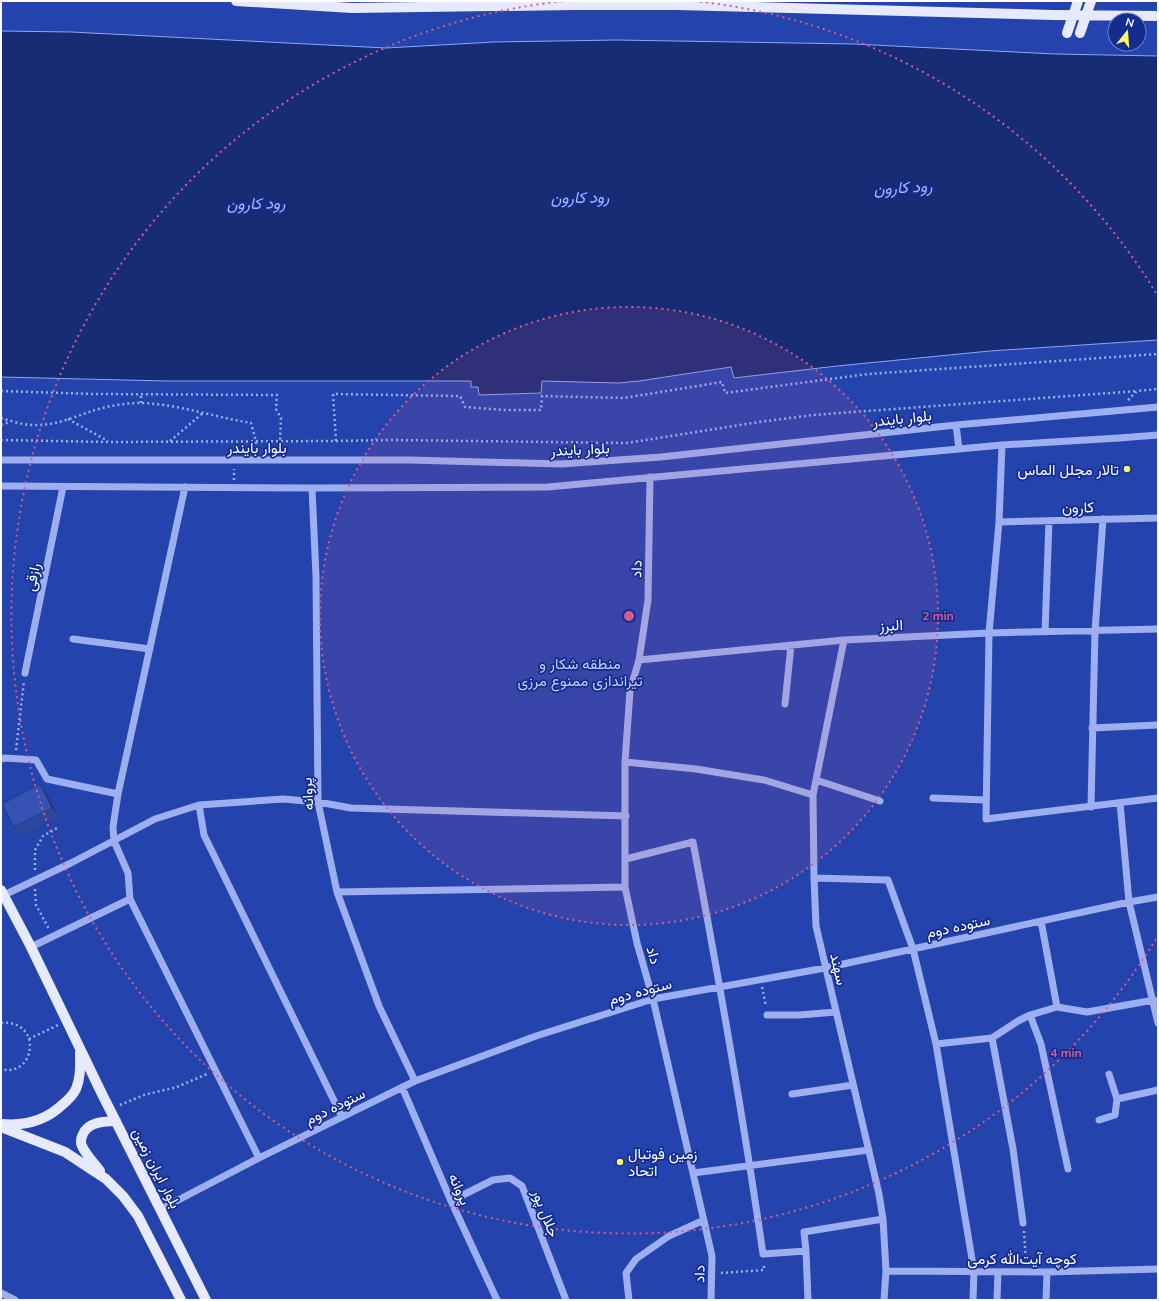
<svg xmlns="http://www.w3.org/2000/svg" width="1159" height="1301" font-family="Mulish,Vazirmatn,sans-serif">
	<rect width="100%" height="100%" fill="#132c8e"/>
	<path fill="#2543ad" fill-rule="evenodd" d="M1,1H1158V1300H1ZM1115,20H1139V44H1115Z"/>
	<path fill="#182b75" stroke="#8ea6f4" d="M1,31L71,32L386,48L494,42L617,40L853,44L1055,54L1158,56V340L990,351L837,366L734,378L731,367L639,381L619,383L542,381L541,393L479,395L478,387H471V381H166L1,377Z"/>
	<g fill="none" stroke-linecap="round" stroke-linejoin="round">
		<path stroke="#9daff1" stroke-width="2.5" stroke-dasharray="2 3" stroke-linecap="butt" d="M1,391L94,394L277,395L276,409L281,418L280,441
			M1128,400L1137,391L1158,389
			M141,403V395
			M1,418C11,421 23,425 34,425C54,426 74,417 92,411C108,406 124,403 140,403C178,404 214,417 251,423L256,441V452
			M68,419L108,441
			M1,425L10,422
			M1,440L108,442L336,441L391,440L627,443L759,422L813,415L1137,391
			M170,441L203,413
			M336,441L333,394L460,396L465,407L505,410H541L542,396L624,398L722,382L725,393L868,374L1158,354
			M234,480V469
			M16,750L24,681
			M35,870V850L43,836L57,828
			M35,889L36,905L49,929
			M762,987L766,1006
			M1,1023C43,1019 36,1078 1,1069
			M29,1039L58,1025
			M120,1105L144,1095L177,1087L207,1074
			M1024,1231L1026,1262
			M721,1273L764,1270V1263"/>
		<path stroke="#9daff1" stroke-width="7" d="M956,425L959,449
			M1002,445L999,522L989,633L986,819L1158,798
			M1,460H410L561,464L661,457L956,425L1158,407
			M1,486L312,488L548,487L1002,445L1119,438L1158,435
			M312,488L316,576L318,802L337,892L379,1006L415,1081
			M999,522L1158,518
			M1045,632L1049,521
			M73,639L150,649
			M844,640L813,795L814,878L816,926L879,1194L883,1219L886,1271L884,1300
			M639,660L648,600L650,477
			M25,673L63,487
			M785,704L791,645
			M1092,728L1157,725
			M1,759L5,758L36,760L47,779L118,794
			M625,762L696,769L764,780L813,795
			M816,780L880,801
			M933,798L986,800
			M1120,803L1129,902L1158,1023
			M199,805L204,835L342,1117
			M1091,807L1095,631L1103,519
			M626,859L693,842C719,979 743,1116 763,1254L806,1251L808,1300
			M814,878L888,880L913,949L936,1044L974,1271L973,1300
			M337,892L625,887
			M4,895L71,863L155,819L199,805L283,799L318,802L351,808L626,816
			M130,899L128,873L114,841L113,827L118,794L185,487
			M1041,921L1057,1007
			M31,947L130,899L259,1158
			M767,1015H799L836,1012
			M1030,1015L1041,1044L1068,1169
			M992,1038L1013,1149L1023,1223
			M936,1044L992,1038L1018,1021L1030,1015L1057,1007L1087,1012L1154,1000
			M1109,1074L1117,1099
			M402,1087L451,1201L497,1300
			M792,1094L853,1085
			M1099,1120L1115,1115L1117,1099L1158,1090
			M693,1173L869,1150
			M451,1201L493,1180L510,1178L522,1186L566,1300
			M161,1209L259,1158L415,1081L536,1036L653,999L825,968L1129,902L1158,897
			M806,1251L804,1232L883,1219
			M886,1271L1047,1272L1158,1269
			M1,1293L15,1300
			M629,1300L626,1273L636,1259L669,1236L704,1220
			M711,1300L712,1256L653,999L637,943L625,887V762L630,691L639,660L844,640L989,633L1158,629
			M997,1300L998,1272
			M1046,1300L1047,1272"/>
		<path stroke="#e7eaff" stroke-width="10" d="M236,1L352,8L575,5H677L1054,15L1158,16
			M1067,33L1078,1
			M1080,33L1091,1
			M1,890L31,947L102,1094L206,1300
			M2,1124C25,1126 45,1121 62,1105C67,1101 73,1095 76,1089C81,1077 80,1065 80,1052
			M1,1127L65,1152L106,1179L123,1196L138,1216L181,1300
			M100,1171C95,1164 86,1155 82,1146C80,1142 81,1138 83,1134C89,1121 104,1122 116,1121"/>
	</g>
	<path fill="#2f479c" d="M47,794L59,817L20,836L14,827Z"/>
	<path fill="#26397f" d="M40,784L47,794L59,817L52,808Z"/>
	<path fill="#3752b5" stroke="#26397f" d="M40,784L52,808L14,827L2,804Z"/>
	<circle cx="629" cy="616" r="309" fill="#d45d8c" fill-opacity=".12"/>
	<g fill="none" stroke="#d45d8c" stroke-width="2" stroke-dasharray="2 4">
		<circle cx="629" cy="616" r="309"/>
		<path d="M1156 939A618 618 0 1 1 564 1M694 1A618 618 0 0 1 1156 293"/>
	</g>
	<g fill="#fff55d" stroke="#132c8e" stroke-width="1.5">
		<circle cx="1127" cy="469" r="4"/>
		<circle cx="620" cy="1162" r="4"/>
	</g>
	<g text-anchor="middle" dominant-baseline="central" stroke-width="3.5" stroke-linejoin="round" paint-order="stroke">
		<g font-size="15" fill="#fff" stroke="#132c8e">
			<text transform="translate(902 418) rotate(-6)">بلوار بایندر</text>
			<text x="257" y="447">بلوار بایندر</text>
			<text transform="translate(580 449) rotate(-3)">بلوار بایندر</text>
			<text transform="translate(1078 507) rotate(-1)">کارون</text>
			<text transform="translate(636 569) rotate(-89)">داد</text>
			<text transform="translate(32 577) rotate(-79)">رازقی</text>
			<text transform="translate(891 625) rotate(-3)">البرز</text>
			<text transform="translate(307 794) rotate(-94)">پروانه</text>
			<text transform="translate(958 926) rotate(-12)">ستوده دوم</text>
			<text transform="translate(654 955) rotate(74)">داد</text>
			<text transform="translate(839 969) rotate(77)">سهند</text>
			<text transform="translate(640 991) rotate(-15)">ستوده دوم</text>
			<text transform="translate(335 1106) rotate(-26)">ستوده دوم</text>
			<text transform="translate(157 1168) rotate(63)">بلوار ایران زمین</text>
			<text transform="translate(460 1189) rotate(66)">پروانه</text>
			<text transform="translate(546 1213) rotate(69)">جلال پور</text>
			<text x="1022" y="1258">کوچه آیت‌الله کرمی</text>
			<text transform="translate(699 1274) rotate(-89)">داد</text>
		</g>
		<g font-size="15" fill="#fff" stroke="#132c8e" text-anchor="end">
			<text x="1119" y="469">تالار مجلل الماس</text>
			<text x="628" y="1153" text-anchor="start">زمین فوتبال<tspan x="628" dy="17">اتحاد</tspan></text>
		</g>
		<g font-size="15" fill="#c3d0fc" stroke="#132c8e">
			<text x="580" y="663">منطقه شکار و<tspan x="580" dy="17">تیراندازی ممنوع مرزی</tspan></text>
		</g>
		<g font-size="16" font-style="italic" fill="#a8bbf8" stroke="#132c8e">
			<text transform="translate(903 187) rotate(-3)">رود کارون</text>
			<text transform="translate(580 197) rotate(-1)">رود کارون</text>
			<text transform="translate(256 203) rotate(-1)">رود کارون</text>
		</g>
	</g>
	<circle cx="629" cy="616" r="6" fill="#d45d8c" stroke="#132c8e" stroke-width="2"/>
	<g font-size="12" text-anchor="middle" font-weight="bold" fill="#d45d8c" stroke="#132c8e" stroke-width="3.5" stroke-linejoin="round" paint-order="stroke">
		<text x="938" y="620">2 min</text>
		<text x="1066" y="1057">4 min</text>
	</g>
	<rect width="1159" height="1301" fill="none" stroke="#ffffff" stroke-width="4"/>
	<g transform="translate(1127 32) rotate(17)"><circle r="19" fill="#132c8e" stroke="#7180bb"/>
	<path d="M0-3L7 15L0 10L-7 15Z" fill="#fff55d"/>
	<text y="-6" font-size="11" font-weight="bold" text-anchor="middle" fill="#ffffff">N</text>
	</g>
</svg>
